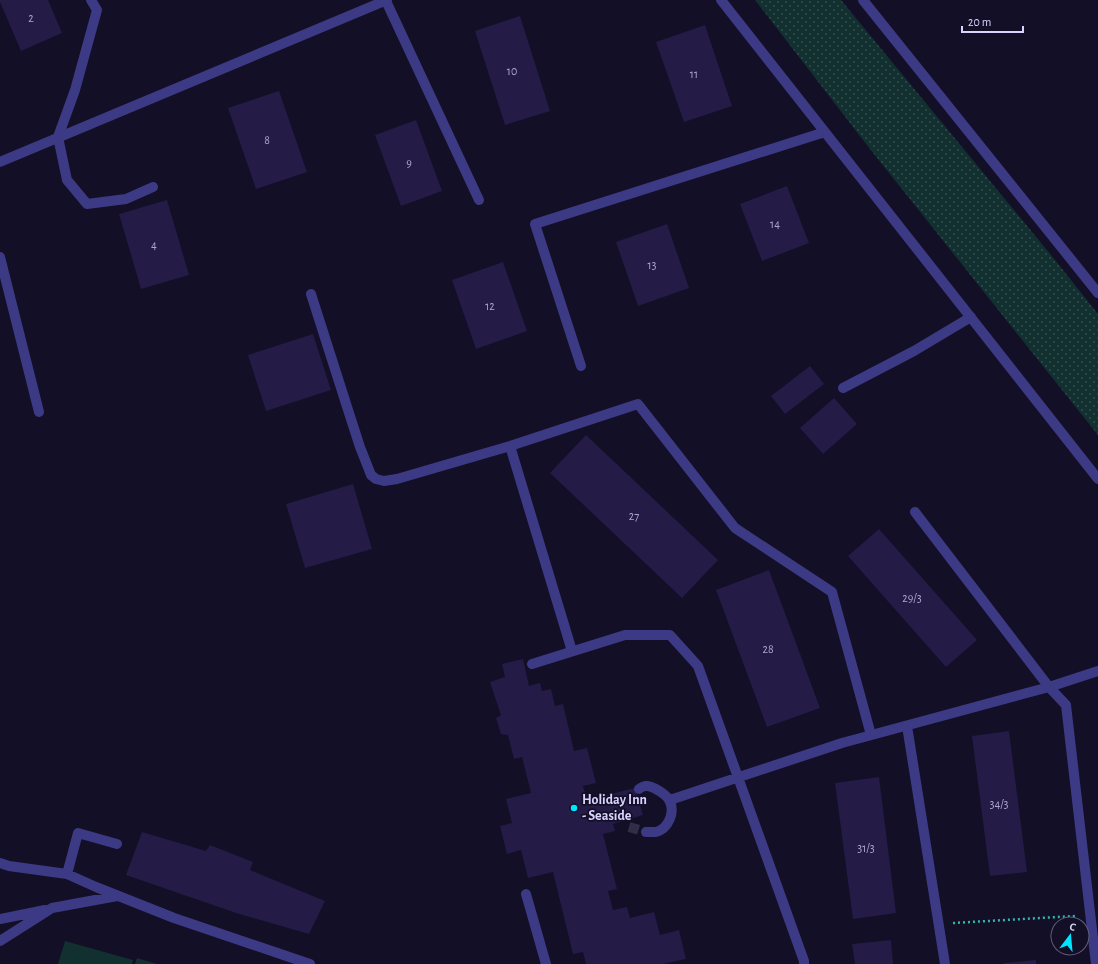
<svg xmlns="http://www.w3.org/2000/svg" width="1098" height="964" font-family="'Alegreya Sans',sans-serif">
	<defs>
		<pattern id="grass-dots" width="8" height="8" patternUnits="userSpaceOnUse"><rect width="8" height="8" fill="#12302f"/><path d="M2 2h.1M6 6h.1" fill="none" stroke="#344d4e" stroke-width="1.8" stroke-linecap="round"/></pattern>
	</defs>
	<rect width="100%" height="100%" fill="#130f26"/>
	<path fill="url(#grass-dots)" d="M755,0H841L1051,255L1098,314V435L870,149Z"/>
	<path fill="#12302f" d="M65,941L133,960L132,964H58Z
		M137,958L157,964H135Z"/>
	<path fill="#241b47" d="M0,0H48L62,33L21,51L0,2Z
		M520,16L550,111L505,125L475,31Z
		M705,25L732,106L684,122L656,42Z
		M279,91L307,172L256,189L228,108Z
		M416,120L442,191L401,206L375,135Z
		M787,186L809,243L762,261L740,204Z
		M167,200L189,275L141,289L119,214Z
		M667,224L689,288L638,306L616,242Z
		M503,262L527,331L476,349L452,280Z
		M313,334L331,390L266,411L248,355Z
		M810,366L824,384L785,414L771,396Z
		M834,398L857,424L823,454L800,428Z
		M586,435L718,560L682,598L550,473Z
		M353,484L372,549L305,568L286,504Z
		M879,529L977,640L946,667L848,556Z
		M769,570L820,708L767,727L716,590Z
		M523,659L529,686L540,683L542,691L551,689L555,706L563,704L574,751L587,748L596,783L583,786L587,800L635,788L643,815L613,824L615,831L603,834L617,889L608,891L613,910L627,907L630,918L654,912L660,935L679,930L686,959L663,964H586L583,952L573,954L553,872L528,878L521,850L507,854L500,826L512,823L506,799L531,793L522,757L514,759L508,735L501,734L496,718L501,715L490,682L505,677L502,664Z
		M1009,731L1027,872L990,876L972,736Z
		M879,777L896,913L853,919L835,783Z
		M142,832L206,851L210,845L253,862L250,870L325,901L309,934L236,913L126,875Z
		M891,940L893,964H855L852,944Z
		M1036,960V964H1004V963Z"/>
	<g fill="none" stroke-linecap="round" stroke-linejoin="round">
		<path stroke="#312d47" stroke-width="10" stroke-dasharray="10 5" stroke-linecap="butt" d="M629,827L646,832"/>
		<path stroke="#2fb8b0" stroke-width="2.5" stroke-dasharray="2 3" stroke-linecap="butt" d="M953,923L1075,916"/>
		<path stroke="#3d3a85" stroke-width="10" d="M91,0L97,10L75,90L58,137L67,180L87,204L126,199L153,187
			M721,0L1098,479
			M863,0L1098,293
			M386,1L479,200
			M0,162L387,0
			M0,257L39,412
			M311,294L349,413L360,447L371,475L376,479L384,481L397,479L510,446L638,404L735,528L832,592L871,735
			M581,366L535,224L825,132
			M843,388L914,351L971,317
			M510,446L572,651
			M915,512L1049,687L1066,705L1096,964
			M532,664L625,635H670L698,666L804,961V964
			M907,726L945,964
			M639,789C640,788 644,786 645,786C652,785 668,795 670,802C675,813 668,829 656,832C653,832 649,832 646,832
			M670,800L842,743L1049,687L1098,671
			M0,863L9,866L67,874L96,887L174,918L310,964
			M67,874L78,833L117,844
			M526,894L546,964
			M0,919L45,910
			M0,941L52,908L117,896"/>
	</g>
	<circle fill="#00e5ff" stroke="#130f26" stroke-width="1.5" cx="574" cy="808" r="4"/>
	<g text-anchor="middle" dominant-baseline="central" stroke-width="3.5" stroke-linejoin="round" paint-order="stroke">
		<g font-size="12" fill="#aca6d1">
			<text x="31" y="18">2</text>
			<text x="512" y="71">10</text>
			<text x="694" y="74">11</text>
			<text x="267" y="140">8</text>
			<text x="409" y="163">9</text>
			<text x="775" y="224">14</text>
			<text x="154" y="245">4</text>
			<text x="652" y="265">13</text>
			<text x="490" y="306">12</text>
			<text x="634" y="516">27</text>
			<text x="912" y="598">29/3</text>
			<text x="768" y="649">28</text>
			<text x="999" y="804">34/3</text>
			<text x="866" y="848">31/3</text>
		</g>
		<g font-size="14" font-weight="bold" fill="#d9d4ff" stroke="#130f26" text-anchor="start">
			<text x="582" y="800">Holiday Inn<tspan x="582" dy="16">- Seaside</tspan></text>
		</g>
	</g>
	<g transform="translate(1070 936) rotate(16)"><circle r="19" fill="#130f26" stroke="#625e7d"/>
	<path d="M0-3L7 15L0 10L-7 15Z" fill="#00e5ff"/>
	<text y="-6" font-size="11" font-weight="bold" text-anchor="middle" fill="#d9d4ff">С</text>
	</g>
	<path d="M962 26v6h61v-6" fill="none" stroke="#d9d4ff" stroke-width="2"/>
	<text x="968" y="26" font-size="12" fill="#d9d4ff" stroke="#130f26" stroke-width="3" paint-order="stroke">20 m</text>
</svg>
